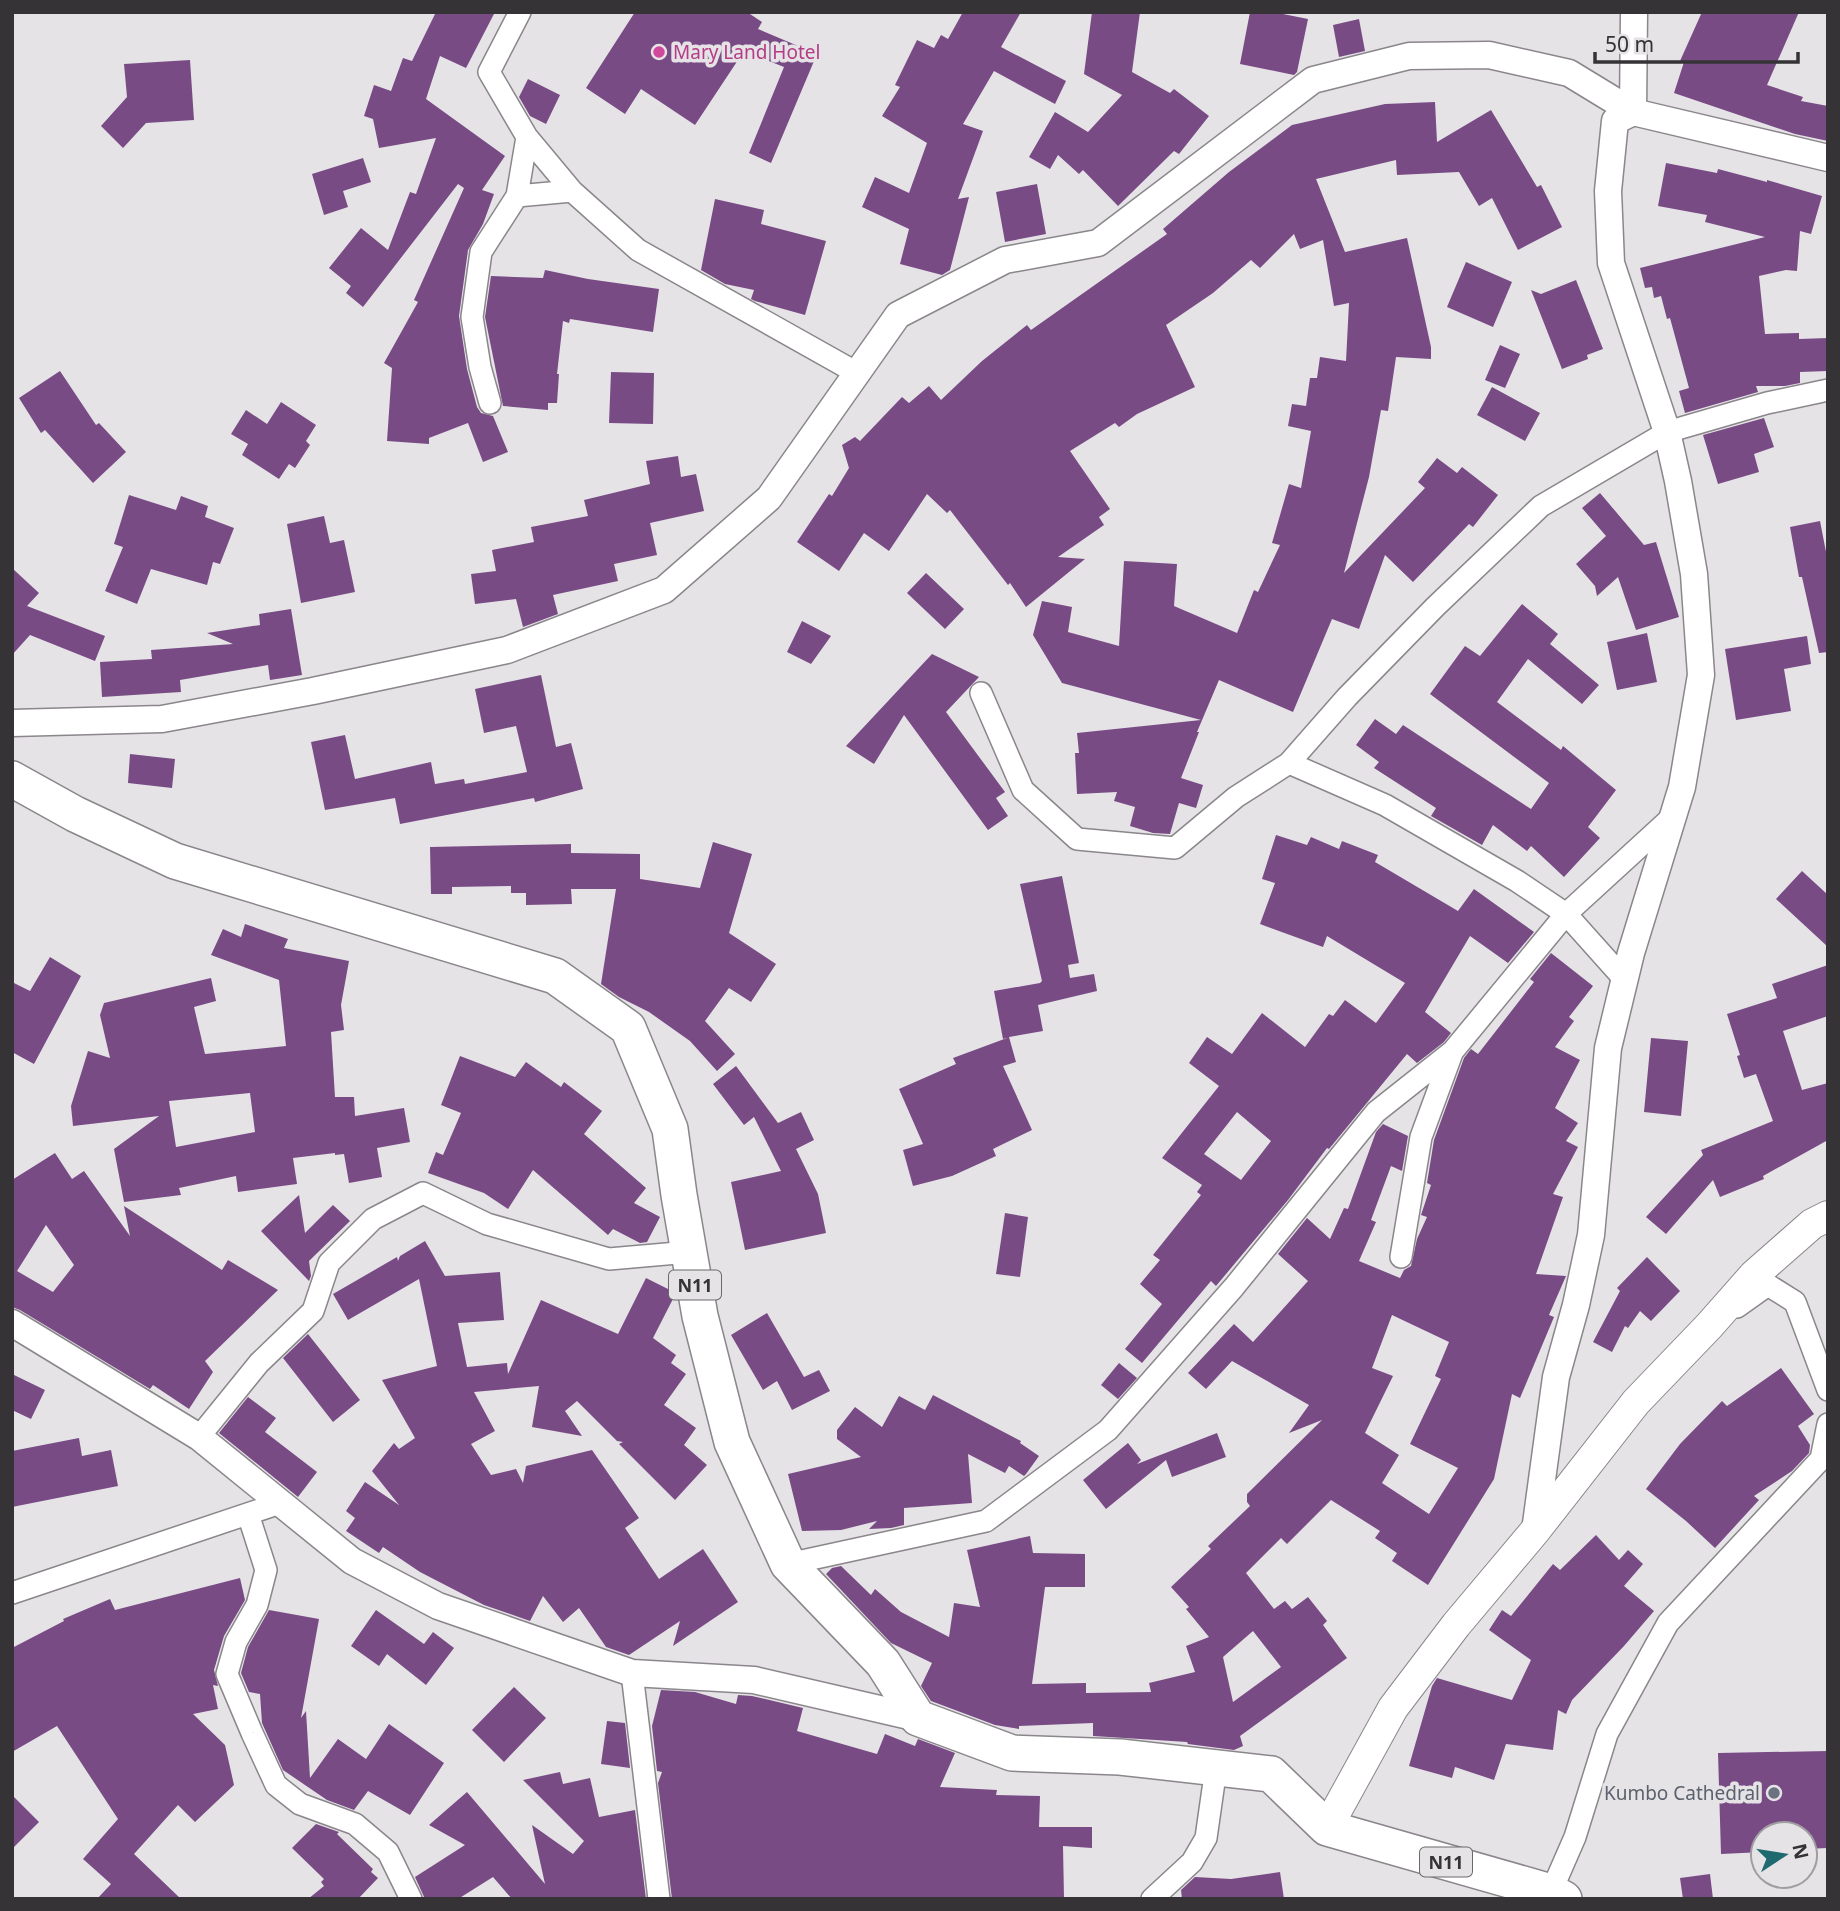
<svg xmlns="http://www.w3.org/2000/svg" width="1840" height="1911" font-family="'Noto Sans',sans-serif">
	<rect width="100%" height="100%" fill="#e6e3e7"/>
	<path fill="#784b85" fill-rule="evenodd" d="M436,12H495L466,68L440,56L426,99L505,156L482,190L494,194L483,224L468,250L459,316L467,369L477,407L481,413L493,416L508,452L483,462L468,423L429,438V444L387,441L392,368L384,363L418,302L414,300L464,188L458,184L363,307L346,293L351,286L329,268L361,228L388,250L410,192L416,194L436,138L379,148L373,119L364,116L374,85L391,91L403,58L412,61Z
		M635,12H747L762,22L758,29L817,54L771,163L749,153L784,67L744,51L695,125L641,89L625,114L586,88Z
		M963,12H1021L1001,47L1066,81L1055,104L994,71L963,124L983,131L958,199L969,197L950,270L942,275L900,264L909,229L862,207L875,177L909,193L927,143L882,116L900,87L895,85L917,40L934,48L941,35L948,39Z
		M1092,12H1140L1132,72L1170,93L1174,89L1209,116L1179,154L1174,151L1118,206L1083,170L1079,174L1058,155L1050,169L1029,157L1055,112L1088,132L1122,95L1084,74Z
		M1250,12H1273L1308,19L1297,72L1294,75L1240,64Z
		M1702,12H1799L1767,85L1803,97L1801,101L1828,106V141L1795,134L1674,93L1684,62L1680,61Z
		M1359,19L1365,51L1339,57L1333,25Z
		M190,60L194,120L146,123L123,148L101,126L127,97L124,64Z
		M528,79L560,95L546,124L530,116L519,97Z
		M1435,102L1437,142L1491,110L1537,187L1541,185L1562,227L1518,250L1492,198L1479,206L1459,172L1397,175L1396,160L1316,179L1345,252L1407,238L1431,347V359L1396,357L1388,411L1381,410L1369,477L1344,573L1425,488L1418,482L1437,458L1457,473L1462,467L1498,495L1473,527L1469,524L1413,582L1385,555L1359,629L1332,619L1293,712L1219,680L1197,732H1199L1181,778L1203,785L1196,808L1179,803L1170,834L1153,833L1130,826L1135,807L1114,801L1117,792L1077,794L1075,753H1079L1077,733L1201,720L1062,683L1033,635L1042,601L1072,607L1068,632L1119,646L1124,561L1177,564L1174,606L1237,633L1254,590L1258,592L1280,545L1272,543L1289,484L1301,488L1311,431L1288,426L1292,404L1306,406L1310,378H1317L1320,357L1346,361L1349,303L1334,306L1323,240L1300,249L1294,234L1260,268L1251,260L1213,293L1166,325L1195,387L1137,414L1119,427L1115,423L1070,451L1110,509L1099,517L1104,525L1058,557L1085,559L1026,607L1010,583L1008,585L950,510L947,513L927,494L889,551L864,533L839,571L797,542L829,494L832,496L849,468L842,445L855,437L860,441L902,397L909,403L929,386L941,400L982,361L1027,325L1031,330L1167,234L1163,229L1229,172L1292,125L1385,104Z
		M363,158L371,182L343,191L348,207L324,215L312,174Z
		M1666,163L1717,173L1718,169L1767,182V180L1822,196L1811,234L1800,231L1797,271L1786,270L1759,276L1765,334L1799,333V339L1828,338V371L1800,372V383L1785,386H1756L1758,392L1685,413L1679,391L1689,388L1670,318L1667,319L1661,296L1654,298L1652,287L1645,288L1640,268L1765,237L1705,222L1707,215L1658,206Z
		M1037,184L1046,234L1005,242L996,192Z
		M715,199L764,210L761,224L826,241L805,315L755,301L751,299L754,290L725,284L701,270Z
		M1466,262L1512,282L1493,327L1447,307Z
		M545,270L588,279L659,289L653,332L570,319L569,323L563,321L557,374H559L557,403H548V410L503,406L485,317L491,276L543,278Z
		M1576,280L1603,349L1587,355L1588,359L1562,369L1531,290L1541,294Z
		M1500,345L1520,354L1505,388L1485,380Z
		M60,371L96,425L99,423L126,452L93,483L45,430L41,433L19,398Z
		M611,372L654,373L653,424L609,423Z
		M1492,387L1540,413L1525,441L1477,415Z
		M281,402L316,425L306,441L310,445L295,468L289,464L279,479L242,455L248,444L231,434L246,410L267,424Z
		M1764,418L1774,447L1754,454L1759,472L1718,484L1703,435Z
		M678,456L681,477L696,474L704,511L650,523L657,555L614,564L618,581L553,595L558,614L523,627L516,599L475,604L471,574L496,571L492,550L534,542L531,527L588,516L584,500L650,484L646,461Z
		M1600,493L1644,545L1656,542L1679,617L1636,630L1618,577L1597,596L1595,586L1576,564L1606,536L1582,508Z
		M129,495L176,510L181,496L208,506L205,517L234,528L220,564L213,562L207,585L151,569L137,604L105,591L123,547L114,544Z
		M324,516L330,543L344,540L355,592L301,603L287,524Z
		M1820,521L1828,562V652L1819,653L1802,577H1799L1790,527Z
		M12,568L39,593L27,606L105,636L95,661L30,635L12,655Z
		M926,573L964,609L945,629L907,593Z
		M1522,604L1558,634L1550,644L1599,685L1582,704L1528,659L1497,702L1561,750L1563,746L1616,790L1588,827L1600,838L1564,877L1531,846L1527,851L1493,825L1482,845L1431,816L1436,808L1374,768L1379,762L1356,745L1375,719L1396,734L1403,725L1531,809L1549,783L1430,694L1465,646L1480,656Z
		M291,609L302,675L270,680L268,665L180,680L181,692L102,697L100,662L152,659L151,650L233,644L207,633L260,625L259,614Z
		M802,621L831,636L811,664L787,652Z
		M1647,633L1657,682L1617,690L1607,642Z
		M1807,636L1811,664L1784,669L1791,711L1736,720L1725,649Z
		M932,654L979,677L946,712L1005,792L996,798L1008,816L988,830L904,715L874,764L846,746Z
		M541,675L556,747L571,743L583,789L535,802L534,798L400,824L395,798L325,810L311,742L345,735L355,779L431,762L435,784L464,779L465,784L527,772L516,726L484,733L475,689Z
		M130,754L175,759L172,788L128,783Z
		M1276,835L1307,845L1311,837L1339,849L1342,841L1378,855L1375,862L1458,911L1474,889L1534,932L1508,963L1470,936L1425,1012L1451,1033L1444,1042L1417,1063L1407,1054L1329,1149L1327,1148L1288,1200L1216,1286L1211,1281L1142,1363L1125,1349L1162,1304L1140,1284L1160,1260L1153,1255L1201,1195L1197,1192L1202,1185L1162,1158L1219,1086L1189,1063L1207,1037L1232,1054L1262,1013L1305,1047L1329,1014L1333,1016L1345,1000L1376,1023L1405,983L1327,936L1323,947L1260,924L1275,883L1262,879ZM1237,1112L1271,1141L1241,1180L1204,1154Z
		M713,842L752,854L729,933L776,964L751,1002L729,988L705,1021L735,1054L717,1071L690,1041L649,1012L619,997L601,984L616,889H571L572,904L526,905V893H511V886L452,887V894H431L430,847L571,844V853L640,854V879L700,888Z
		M1802,871L1828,895V947L1776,899Z
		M1062,876L1079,963L1068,965L1070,978L1094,974L1097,991L1038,1005L1043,1031L1009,1037L1016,1062L1003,1066L1032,1130L993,1149L996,1156L952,1176L913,1186L903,1150L923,1144L899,1089L956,1064L953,1058L1007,1038L1003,1039L994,991L1040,983L1042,981L1020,884Z
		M245,924L288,939L284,948L349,961L341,1005L344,1030L331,1032L335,1097H354L355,1116L404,1108L410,1142L377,1148L382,1177L349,1183L344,1154L335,1155V1153L293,1158L297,1184L238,1192L236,1176L179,1188L181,1195L124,1202L114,1149L159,1116L73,1126L71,1106L88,1051L110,1058L100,1015L104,1003L211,978L216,1001L194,1007L205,1054L286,1046L279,980L211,955L223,929L241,937ZM250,1093L255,1132L176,1147L169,1101Z
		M1551,953L1593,986L1569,1017L1574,1021L1555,1047L1580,1060L1555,1108L1578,1123L1566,1141L1578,1147L1553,1194L1563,1197L1536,1274L1566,1276L1549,1315L1554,1317L1520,1398L1512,1394L1494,1479L1428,1585L1392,1561L1397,1553L1375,1538L1380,1531L1331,1500L1287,1544L1281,1538L1246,1573L1274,1609L1285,1601L1292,1609L1308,1597L1327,1621L1323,1625L1347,1658L1240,1736L1243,1746L1234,1750L1188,1744L1187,1742L1093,1736V1723L1019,1726V1729L995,1725L931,1701L921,1686L932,1663L891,1643L826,1574L832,1568L841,1566L871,1595L875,1589L901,1612L949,1637L954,1603L980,1607L967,1550L1030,1536L1033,1553L1085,1554V1587H1045L1032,1684L1086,1683V1693L1151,1692L1149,1683L1195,1672L1186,1646L1209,1637L1186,1609L1189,1607L1171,1587L1211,1549L1208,1546L1250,1506L1247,1502V1494L1322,1420L1289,1433L1309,1405L1232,1361L1206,1389L1188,1373L1234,1324L1253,1342L1308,1281L1278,1254L1307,1218L1330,1239L1344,1208L1348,1209L1376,1132L1383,1124L1408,1136L1402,1171L1391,1166L1371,1220L1376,1222L1359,1261L1400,1278L1404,1270L1411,1266L1417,1239L1427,1217L1421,1215L1431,1185L1427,1183L1434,1140L1464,1058L1471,1049L1478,1054L1534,982L1530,979ZM1392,1315L1449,1342L1435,1376L1441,1379L1410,1444L1458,1468L1429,1514L1382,1483L1399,1455L1365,1433L1393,1376L1372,1368ZM1253,1631L1281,1667L1233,1702L1223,1657Z
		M50,957L81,976L34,1064L12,1052V982L30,991Z
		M1828,965V1016L1783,1031L1802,1090L1828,1083V1140L1763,1176L1764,1179L1720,1197L1713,1180L1666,1234L1646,1217L1703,1155L1701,1150L1773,1121L1756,1074L1744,1078L1737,1056L1740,1055L1727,1014L1777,998L1772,984Z
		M1651,1038L1688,1041L1681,1116L1644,1112Z
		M460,1056L515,1077L526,1062L561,1087L564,1082L602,1111L584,1134L646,1188L634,1203L660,1217L647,1242L640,1243L613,1229L608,1235L533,1170L508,1209L484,1193L428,1173L436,1152L443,1155L461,1113L441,1105Z
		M736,1066L778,1123L801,1112L814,1140L796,1149L818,1194L826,1233L745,1250L731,1182L781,1171L754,1117L744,1125L713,1084Z
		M55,1153L72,1179L84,1171L130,1236L124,1206L222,1270L228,1260L278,1290L205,1361L213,1372L189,1409L153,1385L150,1389L20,1310L12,1307V1180ZM46,1225L74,1265L53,1292L17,1271Z
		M299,1195L305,1233L333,1205L350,1221L309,1261L311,1276L309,1281L261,1231Z
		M1005,1213L1028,1217L1020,1277L996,1274Z
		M425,1241L445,1276L500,1272L504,1320L458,1323L467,1367L507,1363L508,1374L541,1300L618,1334L646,1278L676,1293L653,1338L676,1355L671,1363L686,1374L664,1405L696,1428L684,1445L707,1465L675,1500L619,1444L623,1442L617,1441L577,1401L565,1411L582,1436L532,1427L539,1386L474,1392L495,1431L471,1444L491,1475L516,1469L523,1483L526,1466L592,1450L639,1518L625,1528L659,1579L703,1549L738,1602L673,1646L680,1621L629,1655L606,1647L579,1608L563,1622L543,1596L530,1621L484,1605L420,1572L383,1547L379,1553L346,1531L355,1518L346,1511L365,1482L399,1505L372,1471L394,1443L399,1449L415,1438L382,1380L437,1366L419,1279L348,1320L333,1294L397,1257L398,1261L400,1256Z
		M1647,1257L1680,1291L1651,1321L1640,1311L1628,1328L1625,1326L1612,1352L1593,1342L1620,1291L1617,1288Z
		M767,1313L804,1377L819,1370L830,1391L792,1410L777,1381L763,1390L731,1335Z
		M308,1334L360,1400L333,1422L283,1358Z
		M1119,1363L1137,1378L1118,1399L1101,1385Z
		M1781,1368L1814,1414L1798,1426L1810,1445L1809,1453L1792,1471L1754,1496L1759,1500L1715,1548L1686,1521L1646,1489L1680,1444L1722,1401L1727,1406Z
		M12,1374L45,1390L31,1419L12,1410Z
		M933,1395L1021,1441L1020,1443L1039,1456L1026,1474L1024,1476L1009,1466L1005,1473L968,1454L972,1503L904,1508V1525L891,1528L869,1529L877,1521L841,1530L802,1531L788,1474L861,1457L837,1439V1430L855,1407L882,1427L899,1396L925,1410Z
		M248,1397L276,1418L265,1432L317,1472L298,1497L219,1433Z
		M1217,1433L1226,1457L1172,1477L1166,1460L1106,1509L1083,1480L1128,1443L1141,1460L1137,1464Z
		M79,1438L82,1456L111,1450L118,1486L12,1507V1451Z
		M1596,1535L1619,1560L1628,1550L1643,1564L1624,1586L1654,1611L1624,1646L1572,1700L1566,1714L1558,1710L1553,1750L1506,1744L1494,1780L1455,1767L1452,1778L1409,1766L1432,1686L1437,1678L1512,1700L1531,1660L1489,1630L1502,1610L1511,1616L1553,1564L1560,1570Z
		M240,1578L245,1600L224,1636L214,1670L218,1686L213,1685L218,1709L193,1714L225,1745L234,1785L195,1822L178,1805L134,1854L181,1899H97L111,1884L83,1859L118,1819L57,1726L12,1752V1648L64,1621L63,1619L110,1599L115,1610Z
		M269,1610L319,1619L301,1718L306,1711L310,1778L338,1739L366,1759L389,1724L444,1763L410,1815L368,1791L354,1810L327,1800L283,1770L262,1723L260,1694L249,1692L241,1673L248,1647Z
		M376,1610L424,1644L433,1632L454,1648L426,1685L387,1654L379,1666L351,1646Z
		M514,1687L546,1718L504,1762L472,1730Z
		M661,1690L695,1692L736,1704L738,1695L752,1696L803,1708L797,1731L877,1754L885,1734L915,1746L918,1739L955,1753L940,1787L997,1790L996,1795L1040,1796L1039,1827H1092V1848L1063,1846L1064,1898L672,1899L658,1783L662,1772L657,1771L652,1726Z
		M607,1721L625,1723L630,1768L601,1764Z
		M1828,1751V1848L1805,1849V1834H1763V1852L1721,1854L1718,1753Z
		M560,1772L563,1784L590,1778L599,1817L635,1810L646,1899H512L493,1877L458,1899H425L415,1877L465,1845L429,1825L467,1792L545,1884L532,1825L573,1854L584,1841L523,1780Z
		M12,1795L39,1822L12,1849Z
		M316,1824L339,1832L337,1834L373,1869L371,1872L378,1878L358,1899H308L324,1886L321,1882L324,1879L292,1848Z
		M1280,1872L1284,1899H1182L1181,1890L1195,1877L1231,1879Z
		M1710,1874L1713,1899H1683L1680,1878Z"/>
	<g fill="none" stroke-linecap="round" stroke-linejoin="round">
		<defs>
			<path id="minor" d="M520,12L489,72L527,137L572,191L638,250L857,373
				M517,196L527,137
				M490,403L480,367L472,317L481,252L517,196L572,191
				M981,693L1023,790L1077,839L1175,848L1236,797L1289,763L1347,697L1435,607L1541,506L1667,432L1767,403L1828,390
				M1289,763L1385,805L1517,881L1566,914L1625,980
				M1401,1257L1421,1137L1452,1053
				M1737,1307L1768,1285L1795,1302L1828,1390
				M199,1437L259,1363L313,1311L329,1263L373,1219L423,1193L487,1224L609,1259L689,1252
				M248,1514L266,1570L257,1605L236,1642L227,1674L252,1733L276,1785L300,1804L355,1824L388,1852L411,1899
				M788,1564L986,1521L1108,1430L1234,1287L1376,1112L1453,1051L1566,914L1672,817
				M12,1593L280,1503
				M632,1673L659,1899
				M1551,1892L1575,1837L1607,1734L1668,1623L1821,1459L1828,1424
				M1152,1899L1192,1862L1206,1838L1216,1768"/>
			<path id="tertiary" d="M12,723L162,719L313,691L507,650L664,590L769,498L898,315L1005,260L1098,243L1313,80L1409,56L1489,55L1569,73L1633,112L1828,158
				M12,1323L199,1437L352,1561L438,1606L632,1673L754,1680L918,1718
				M1535,1531L1556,1377L1576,1305L1591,1235L1608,1048L1631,953L1682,787L1701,675L1694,574L1678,481L1667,432L1611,263L1608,191L1615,121L1633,112L1634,12"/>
			<path id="secondary" d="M1327,1828L1393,1708L1456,1625L1535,1531L1636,1402L1709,1326L1754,1275L1812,1224L1828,1216"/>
			<path id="trunk" d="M12,779L75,814L175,861L555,976L628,1028L670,1129L679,1195L700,1316L732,1442L788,1564L883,1663L918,1718L1012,1753L1120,1757L1271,1774L1327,1828L1551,1892L1564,1899"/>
		</defs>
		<use href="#minor" stroke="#8a868b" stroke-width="24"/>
		<use href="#tertiary" stroke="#8a868b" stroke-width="29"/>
		<use href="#secondary" stroke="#8a868b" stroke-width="32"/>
		<use href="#trunk" stroke="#8a868b" stroke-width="38"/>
		<use href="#minor" stroke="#fff" stroke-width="21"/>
		<use href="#tertiary" stroke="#fff" stroke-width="26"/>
		<use href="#secondary" stroke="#fff" stroke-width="30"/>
		<use href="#trunk" stroke="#fff" stroke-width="35"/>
	</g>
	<circle fill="#d1479c" stroke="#e6e3e7" stroke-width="2.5" cx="659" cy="52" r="7"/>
	<circle fill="#6b7280" stroke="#e6e3e7" stroke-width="2.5" cx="1774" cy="1793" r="7"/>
	<g text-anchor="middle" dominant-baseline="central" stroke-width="7" stroke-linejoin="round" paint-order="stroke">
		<g fill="#e6e3e7" stroke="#6a686a" stroke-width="2">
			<rect x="669" y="1270.5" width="52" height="29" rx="5"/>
			<rect x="1420" y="1847.5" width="52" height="29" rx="5"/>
		</g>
		<g font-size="18" font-weight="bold" fill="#353335">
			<text x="695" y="1285">N11</text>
			<text x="1446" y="1862">N11</text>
		</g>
		<g font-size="19" fill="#b23c85" stroke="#e6e3e7" text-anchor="start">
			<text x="673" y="52">Mary Land Hotel</text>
		</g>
		<g font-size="19" fill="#5b616d" stroke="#e6e3e7" text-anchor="end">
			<text x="1760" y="1793">Kumbo Cathedral</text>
		</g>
	</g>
	<rect width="1840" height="1911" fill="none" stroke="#353335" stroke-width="28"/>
	<g transform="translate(1784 1855) rotate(78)"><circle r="33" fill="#e6e3e7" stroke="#9f9da0" stroke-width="2"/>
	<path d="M0-5L12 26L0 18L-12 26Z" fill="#1e6a6e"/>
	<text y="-10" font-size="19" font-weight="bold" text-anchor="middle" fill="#353335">N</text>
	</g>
	<path d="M1595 52v10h203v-10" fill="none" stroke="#353335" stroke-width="3.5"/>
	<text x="1605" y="52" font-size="21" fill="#353335" stroke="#e6e3e7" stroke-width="5" paint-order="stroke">50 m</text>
</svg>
